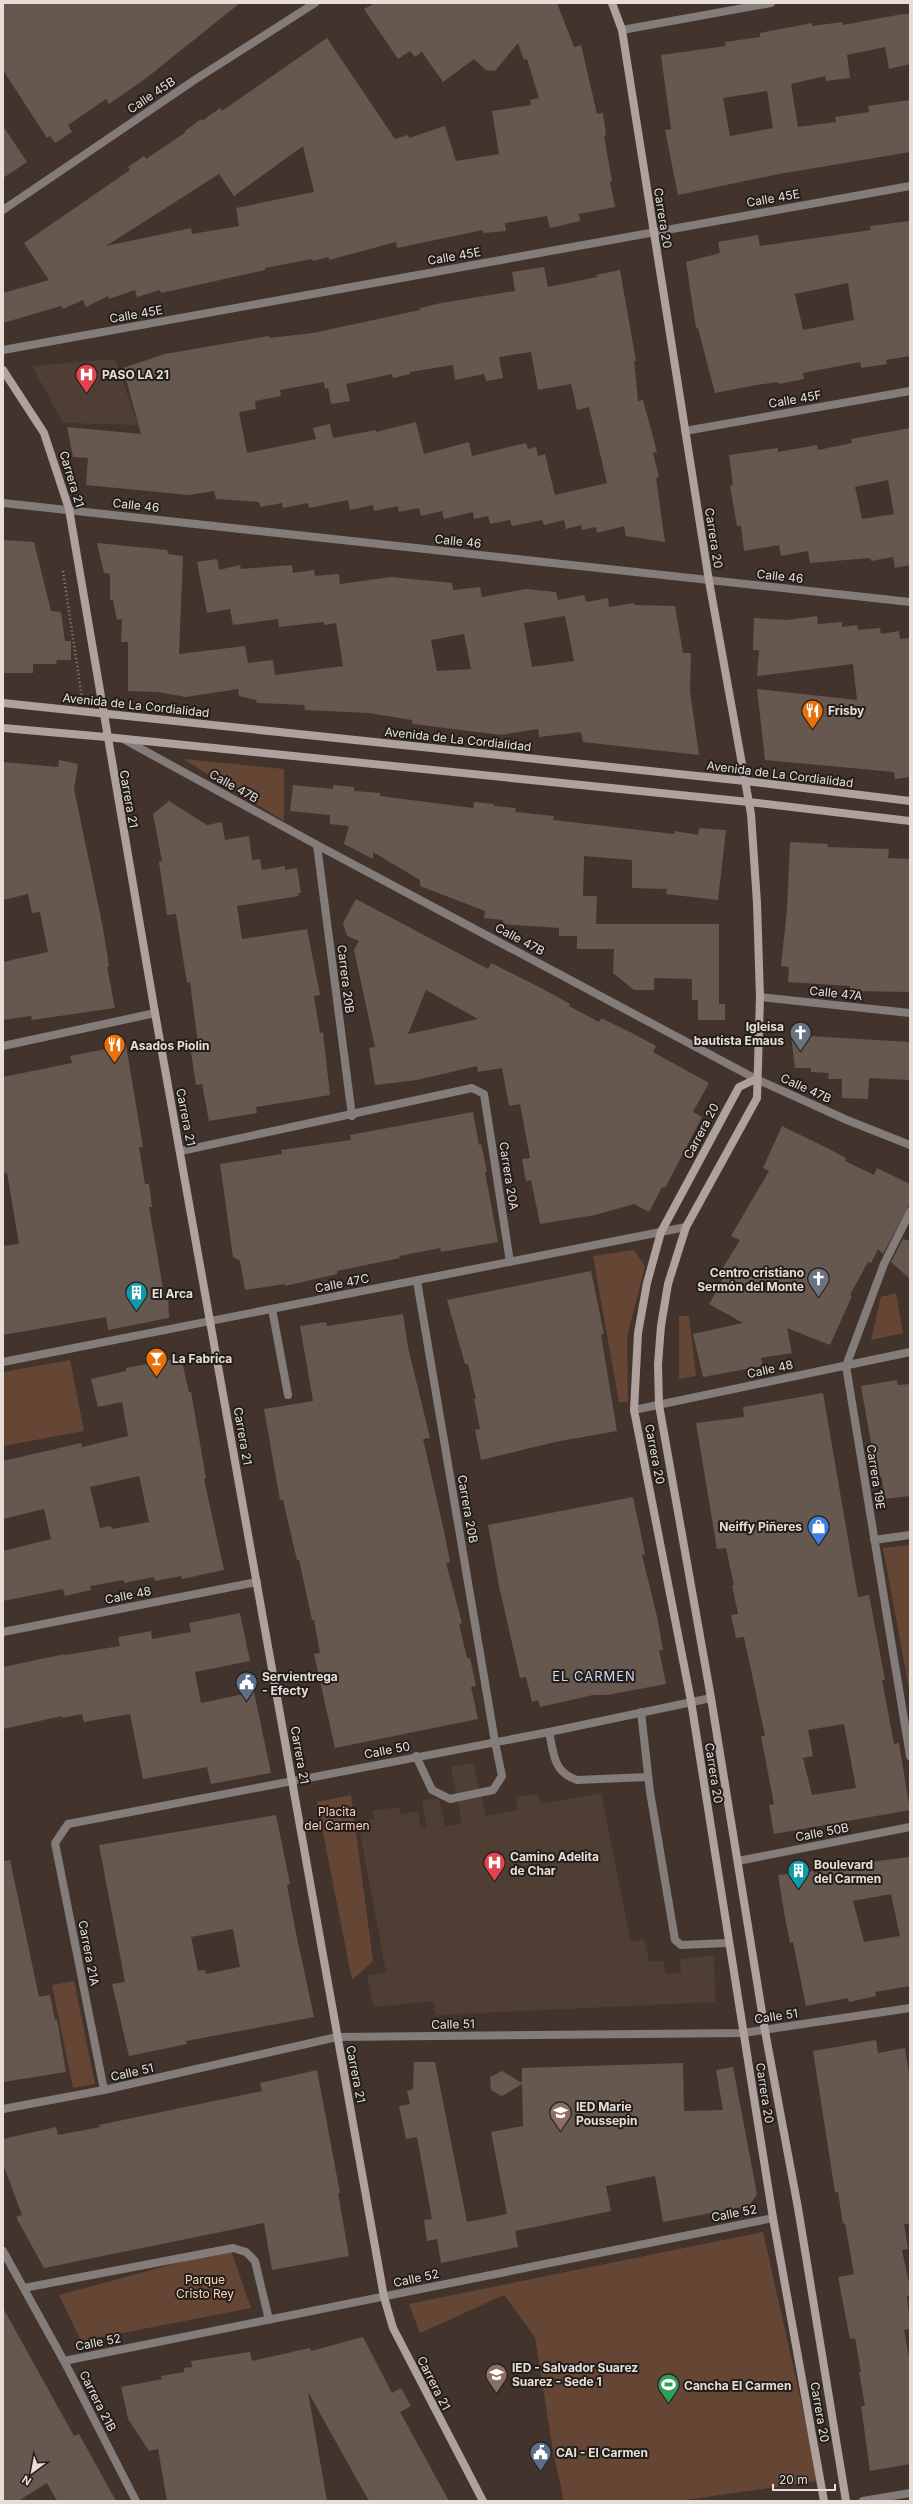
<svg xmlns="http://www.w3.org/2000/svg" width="913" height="2504" font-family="Inter,sans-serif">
	<rect width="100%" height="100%" fill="#42342d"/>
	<path fill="#4f3e34" d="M115,359L138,425L63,423L32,366Z
		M473,1763L486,1816L518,1810L516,1797L538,1794L541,1804L601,1793L631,1942L644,1939L649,1961H663L666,1974L681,1972L680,1959L714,1955L715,2002L436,2015L433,2001L374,2007L367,1976L386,1972L358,1822L374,1819L372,1811L399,1807L401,1815L418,1811L421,1828L427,1827L422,1801L439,1798L445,1826L462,1824L451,1767Z"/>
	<path fill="#654635" d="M183,759L284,769V821Z
		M634,1250L645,1266L627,1337L628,1402H619L593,1256Z
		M896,1293L903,1333L871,1340L881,1297Z
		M679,1316H689L696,1376L679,1379Z
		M70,1360L84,1431L3,1446V1372Z
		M910,1545V1694L883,1548Z
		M351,1795L373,1961L352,1980L317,1802Z
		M74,1981L95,2084L73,2088L52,1985Z
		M763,2232L819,2481L677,2501H564L553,2451L535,2337L504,2295L420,2333L409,2304Z
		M231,2251L251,2308L81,2341L59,2295L196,2258Z"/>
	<path fill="#66574f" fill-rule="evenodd" d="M3,3H240L145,79L109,104L106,99L68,125L72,132L55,143L50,136L47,138L3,70Z
		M375,3H557L574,47L581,45L597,114L603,113L606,135L604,136L612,181L610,182L615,207L579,214L580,221L550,228L547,216L505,223L506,231L483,233V230L397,248L396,242L329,260V257L313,261L312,259L265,268V270L161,293L160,290L137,297L135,290L109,299L108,296L86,307L83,300L63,309L61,306L3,323V293L49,280L24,243L130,170L128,167L144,156L146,159L186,132L185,131L201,119L202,121L220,108L222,111L327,38L395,139L408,135L409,138L445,126L456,161L499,154L492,111L531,105L530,100L539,98L527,59L524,60L518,43L495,71L486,70L474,59L443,82L422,52L415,57L410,51L398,59L364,9ZM303,146L314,192L236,208L239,226L192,234L191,228L106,246L219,174L234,196Z
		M903,14H910V64L889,69L885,47L847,55L850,78L826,81L825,76L791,84L798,127L836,122L835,117L869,112L868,106L910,100V152L779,174L678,195L665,130L671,129L661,55L726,46L725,42L760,37V33L812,23V26L843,22V25ZM767,91L773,128L730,136L723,98Z
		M3,126L27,162L3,178Z
		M910,221V356L886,360L887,364L861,368L860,362L803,373L804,379L779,384L778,382L756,385L715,393L698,328H696L686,262L720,253L718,242L758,235L760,246L871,230L870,226ZM848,283L854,320L803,330L795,294Z
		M544,267L548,287L597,277L596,275L620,270L636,361H634L638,401L643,400L657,452L653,453L659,477L656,478L665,542L626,536L624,526L597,533L596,527L582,530L581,525L566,529L564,520L544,525L542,520L512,526L510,520L490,524L488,516L474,519L473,512L444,519L442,511L421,516L419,508L399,512L398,506L374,511L373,505L350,510L348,500L309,508L308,503L283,508L282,503L261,507L259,502L216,499L214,491L189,495L86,485L88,458L73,457L67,427L141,434L123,368L165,354L269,336V338L313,333L420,310V308L441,303L515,291L512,272ZM531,352L538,390L571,384L577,410L589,407L607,483L555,495L545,454L538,456L536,447L528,449L526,443L472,456L469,442L424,454L416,422L376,432V430L333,438L330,424L313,428L316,439L247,453L239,412L256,409L255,401L281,396L280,390L324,382L325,389L328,388L331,404L350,401L346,384L392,374L393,378L410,374V372L453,365L455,380L484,374L486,381L503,378L499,357Z
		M910,428V565L895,568L893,557L871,561L870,558L810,563L808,551L781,556L779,545L744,551L741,526H737L730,486L733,485L729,455L778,448V452L817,445L818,450L852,443L851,439ZM888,480L894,514L862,519L855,487Z
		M3,540L34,542L51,611L61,612L65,641H71V660H57L56,664H33V673H3Z
		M97,543L167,550L168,554L183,556L179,654L245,646L248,663L273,660L275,675L343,666L336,623L324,625V622L279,627L278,619L233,625L230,609L207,613L197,562L217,559L219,570L240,565L241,569L292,565L293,573L314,570L315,576L339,574L340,584L391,577L452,583L453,590L480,587L482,597L526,589L556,592L558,600L584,595L586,602L608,598L609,607L634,603V605L675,606L683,653H691L690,691L699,755L583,742L581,732L539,737L538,729L501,735L413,724L412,720L368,713L305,710L304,705L257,703L256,700L239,696L238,689L186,697L158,692L128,691V642H121L122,619L117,620L113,600H110V574L104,573ZM565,616L574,661L532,667L524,623ZM464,634L471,669L437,671L431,640Z
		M817,616L818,624L842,622V627L857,625L858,630L880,628L881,634L899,631L900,639L910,638V777L895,779L894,772L765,760L757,689L857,700L853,664L757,676L759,650H753L754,618L787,620Z
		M59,760L78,764L74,789L103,928L109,966L107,967L115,1008L32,1020L31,1016L3,1020V962L48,952L40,912L32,913L28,894L3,900V762L58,767Z
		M293,785L333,789V785L354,787V791L380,793V796L473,808L474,802L494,804V806L516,808L515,812L554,816L553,820L674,834L675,831L698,835L699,828L726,830L718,900L666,894L667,889L632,888V860L584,856L583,896H597L596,924H719V1004H725V1020H698V1000H692V979L654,978V990H634L613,973L614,949H577V936H559V928L502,924L503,920L484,918L485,911L420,886V880L373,852V859L344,844L349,826L330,824V815L290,811Z
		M169,801L207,825L222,822L225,840L249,836L252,860L260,859L262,870L285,866V870L297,868L301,893H298L299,896L237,906L242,939L307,929L320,995L314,996L320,1033L323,1032L330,1095L256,1107L257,1113L209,1121L202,1084L196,1085L191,1052L199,1051L190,982L187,983L176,914L167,915L159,862L162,861L153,814Z
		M790,842L828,844L827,847L889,849L888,858L910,859V992L850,991V986L788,982L789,967L781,966L787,910Z
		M356,899L488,969L491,963L543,989L570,1004L569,1006L599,1022L601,1018L632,1033L656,1046L653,1052L709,1083L693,1112L702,1117L665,1188L662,1187L649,1212L634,1204L595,1215L540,1224L531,1180L526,1181L522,1159L530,1158L520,1104L509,1106L502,1068L478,1072L477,1066L417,1080L375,1085L369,1048L375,1047L354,950L359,941L347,936L343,923ZM426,990L478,1019L408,1034Z
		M791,1035L910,1042V1080L869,1078L868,1099L842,1098V1079H828L829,1073L811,1072V1068H795Z
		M126,1045L143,1147H139L145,1184H149L152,1207H149L164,1294L168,1293L169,1318L108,1330L106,1317L3,1335V1246L19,1244L7,1173L3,1174V1077L72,1063L70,1056Z
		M473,1112L479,1145L481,1144L487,1171L485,1172L498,1242L441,1252L440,1248L399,1256L400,1258L337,1271V1274L285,1286V1284L245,1290L240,1261L233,1257L220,1164L282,1154L281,1150L351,1140L350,1135Z
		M782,1126L827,1148L846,1158L845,1161L874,1175L877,1168L910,1184V1204L883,1254L878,1249L871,1263L868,1262L850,1295L852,1296L830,1345L787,1328L792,1353L761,1358L763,1366L703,1377L693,1334L743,1323L709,1304L726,1274L721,1271L740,1240L731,1236L769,1171L763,1168Z
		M903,1239L910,1241V1279L891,1262Z
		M591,1271L604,1334L601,1335L617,1431L555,1442L481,1460L475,1430L480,1429L474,1399H476L468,1364H465L447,1300Z
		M403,1314L408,1347L430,1438L423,1439L444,1531L450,1562L446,1563L462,1623L459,1624L467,1658H470L476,1686L471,1687L478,1719L335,1748L314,1654L320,1653L314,1620H312L299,1560H297L283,1500H280L264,1409L313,1401L300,1326L326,1322L327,1326Z
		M181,1358L189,1392H191L206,1478L204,1479L224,1570L182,1579L181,1576L155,1581L154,1577L124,1583V1580L90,1586L91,1590L65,1596L63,1589L3,1601V1551L51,1539L44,1509L3,1519V1461L81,1443L82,1447L128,1436L122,1402L98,1407L91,1379L126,1371V1368ZM139,1476L149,1522L112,1529L111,1526L100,1528L90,1487Z
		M897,1380L898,1385L910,1384V1496L884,1499L882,1477H877L861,1386Z
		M823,1393L858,1597L869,1595L885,1680H882L894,1744L899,1743L910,1810L774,1834L769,1805L774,1804L761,1736H765L744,1637L736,1638L731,1615L738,1614L732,1585H734L726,1548L717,1549L696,1423L744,1417L743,1407ZM844,1724L856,1788L812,1795L803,1758L813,1756L808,1730Z
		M633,1497L645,1554L642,1555L658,1621L663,1650H659L666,1684L607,1695H593L540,1707L538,1700L532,1702L526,1677L520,1678L499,1586L488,1525Z
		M240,1613L250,1661L195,1672L201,1703L254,1692L271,1773L211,1784L207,1767L143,1779L130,1714L84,1722L82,1714L62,1718V1716L3,1729V1667L65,1654V1655L120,1646L118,1637L151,1631L152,1639L191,1632L189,1623Z
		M276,1815L290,1884L287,1885L296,1933L314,2017L186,2041L187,2044L129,2056L112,1984L125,1982L99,1845ZM233,1929L240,1967L206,1974L205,1970L198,1971L191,1937Z
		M910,1857V1986L875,1992L876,1996L849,2002L848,1998L806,2006L793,1942L790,1943L784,1912L778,1875L814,1871V1873L845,1865ZM891,1894L900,1936L864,1942L853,1901Z
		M10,1860L39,1997L50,1995L55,2020L57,2019L66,2072L3,2082V1861Z
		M876,2040L878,2053L905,2048L910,2080V2224H904L908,2249L902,2250L910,2288V2296H907L910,2329L904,2330L910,2363V2464L870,2471L861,2406H865L859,2372H861L855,2338L850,2339L838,2277L854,2274L845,2223L843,2224L838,2192H835L813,2051Z
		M414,2062H435L467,2222L507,2214L491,2132L523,2126L522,2084L502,2096L491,2090L490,2077L502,2071L522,2083V2068L683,2063L684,2111L723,2110L716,2070L733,2067L757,2194L749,2206L663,2222L655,2176L606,2186L611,2211L515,2231L518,2247L441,2263L437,2239L427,2241L424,2220L432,2219L417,2137L406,2139L399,2106L410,2104L407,2091L413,2089Z
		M317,2070L340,2193H338L349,2256L272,2270L264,2223L44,2268L16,2217L22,2215L3,2164V2139L56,2127L58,2135L100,2127L99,2125L262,2091L260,2083Z
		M3,2308L74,2436L79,2434L116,2501H57L47,2483L18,2501H3Z
		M363,2337L392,2393L401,2388L411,2406L400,2412L449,2501H369L308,2392L327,2501H167L158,2449L149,2451L128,2419L121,2387L162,2379L161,2376L184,2372V2368L192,2367L191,2361L250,2352L252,2361L310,2348L311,2351Z"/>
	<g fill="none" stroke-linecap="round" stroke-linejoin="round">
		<path stroke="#928680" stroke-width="2.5" stroke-dasharray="1 3" stroke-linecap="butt" d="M63,571L82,698"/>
		<path stroke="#847c7a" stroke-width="8" d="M272,1309L288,1395
			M641,1712L650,1792L675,1940L681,1945L728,1943
			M549,1732C554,1754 553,1772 577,1780L648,1777
			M416,1756L432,1790L450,1799L493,1790L502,1776L495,1742
			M24,2288L233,2248L246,2252L255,2261L269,2320"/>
		<path stroke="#847c7a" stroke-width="8" d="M622,30L771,3
			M3,210L196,79L315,3
			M3,350L910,186
			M685,431L910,391
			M3,503L910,602
			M125,740L317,845L756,1079L847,1120L910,1145
			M317,845L352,1116
			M760,997L910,1013
			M3,1046L155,1013
			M181,1151L472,1088L484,1094L510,1262
			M910,1212L884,1264L846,1366L910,1756
			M417,1281L495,1742
			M3,1362L686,1227
			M634,1410L910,1352
			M874,1540L910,1535
			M3,1632L257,1582
			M738,1861L910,1827
			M104,2090L55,1843L68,1824L549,1732L711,1698
			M3,2109L104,2090L337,2037L743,2033L910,2008
			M3,2251L64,2361L136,2501
			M64,2361L773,2218
			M863,2501L910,2493"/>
		<path stroke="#afa29e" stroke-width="8" d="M612,3L622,30L709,581L751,814L757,903L760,997L757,1098L686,1227L668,1284L661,1326L658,1364L659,1405L711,1698L765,2031L798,2208L846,2501
			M3,370L44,433L69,509L155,1013L384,2297L393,2328L483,2501
			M3,703L745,781L910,801
			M3,728L106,737L749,802L910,821
			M756,1079L739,1087L661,1232L647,1283L638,1333L634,1410L691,1701L773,2218L824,2501"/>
	</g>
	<defs>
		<symbol id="hospital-pin" viewBox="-11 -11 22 30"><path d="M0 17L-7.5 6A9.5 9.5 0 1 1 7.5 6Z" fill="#e0444e" stroke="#241e1a"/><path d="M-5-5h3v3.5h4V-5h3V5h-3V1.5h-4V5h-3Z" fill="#fff"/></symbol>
		<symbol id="restaurant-pin" viewBox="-11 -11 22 30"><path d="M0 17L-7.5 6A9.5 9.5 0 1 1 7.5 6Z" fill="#e8710a" stroke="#241e1a"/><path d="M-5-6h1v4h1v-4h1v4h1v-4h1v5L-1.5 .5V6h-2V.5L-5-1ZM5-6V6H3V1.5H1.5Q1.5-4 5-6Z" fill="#fff"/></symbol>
		<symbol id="church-pin" viewBox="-11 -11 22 30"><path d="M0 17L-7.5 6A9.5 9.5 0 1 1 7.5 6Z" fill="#6b7280" stroke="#241e1a"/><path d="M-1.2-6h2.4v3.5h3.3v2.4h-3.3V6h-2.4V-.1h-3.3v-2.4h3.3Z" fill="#fff"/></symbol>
		<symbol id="building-pin" viewBox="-11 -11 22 30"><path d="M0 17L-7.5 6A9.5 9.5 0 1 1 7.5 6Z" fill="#0f9aa8" stroke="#241e1a"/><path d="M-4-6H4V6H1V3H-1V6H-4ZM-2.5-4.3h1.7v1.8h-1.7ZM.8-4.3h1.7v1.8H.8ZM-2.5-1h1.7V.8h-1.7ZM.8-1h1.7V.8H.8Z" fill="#fff"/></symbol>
		<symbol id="bar-pin" viewBox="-11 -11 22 30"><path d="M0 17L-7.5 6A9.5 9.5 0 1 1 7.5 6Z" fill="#e8710a" stroke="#241e1a"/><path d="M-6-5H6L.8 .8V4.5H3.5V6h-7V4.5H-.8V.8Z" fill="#fff"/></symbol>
		<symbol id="shop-pin" viewBox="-11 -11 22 30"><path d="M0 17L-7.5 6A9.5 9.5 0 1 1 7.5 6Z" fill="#3f7fe0" stroke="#241e1a"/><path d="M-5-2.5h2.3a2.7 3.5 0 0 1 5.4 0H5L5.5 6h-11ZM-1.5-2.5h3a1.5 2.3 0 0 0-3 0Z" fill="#fff"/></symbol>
		<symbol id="civic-pin" viewBox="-11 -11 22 30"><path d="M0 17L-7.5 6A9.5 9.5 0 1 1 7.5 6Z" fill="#5c6f8a" stroke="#241e1a"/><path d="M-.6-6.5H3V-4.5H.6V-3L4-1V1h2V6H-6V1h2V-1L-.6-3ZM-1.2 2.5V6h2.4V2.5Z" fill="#fff"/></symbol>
		<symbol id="school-pin" viewBox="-11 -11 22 30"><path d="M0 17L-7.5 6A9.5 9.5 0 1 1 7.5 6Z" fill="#8d6e63" stroke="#241e1a"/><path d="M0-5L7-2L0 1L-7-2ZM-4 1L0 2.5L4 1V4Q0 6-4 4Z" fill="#fff"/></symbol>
		<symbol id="stadium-pin" viewBox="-11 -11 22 30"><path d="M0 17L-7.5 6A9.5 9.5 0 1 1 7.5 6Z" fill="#2e9e5b" stroke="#241e1a"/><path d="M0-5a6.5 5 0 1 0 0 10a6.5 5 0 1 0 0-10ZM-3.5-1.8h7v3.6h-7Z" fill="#fff"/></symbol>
	</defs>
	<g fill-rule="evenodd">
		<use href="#hospital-pin" x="74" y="362" width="25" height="34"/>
		<use href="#restaurant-pin" x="800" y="698" width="25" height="34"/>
		<use href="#church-pin" x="788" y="1020" width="25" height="34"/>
		<use href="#restaurant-pin" x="102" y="1032" width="25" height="34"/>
		<use href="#church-pin" x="806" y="1266" width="25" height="34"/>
		<use href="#building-pin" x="124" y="1280" width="25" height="34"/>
		<use href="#bar-pin" x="144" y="1346" width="25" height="34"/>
		<use href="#shop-pin" x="806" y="1514" width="25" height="34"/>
		<use href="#civic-pin" x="234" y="1670" width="25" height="34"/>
		<use href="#hospital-pin" x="482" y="1850" width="25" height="34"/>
		<use href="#building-pin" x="786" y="1858" width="25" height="34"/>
		<use href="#school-pin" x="548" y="2100" width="25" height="34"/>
		<use href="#school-pin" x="484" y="2362" width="25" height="34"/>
		<use href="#stadium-pin" x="656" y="2372" width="25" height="34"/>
		<use href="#civic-pin" x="528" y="2440" width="25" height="34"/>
	</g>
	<g text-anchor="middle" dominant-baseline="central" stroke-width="4" stroke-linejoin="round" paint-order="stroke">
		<g font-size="12" fill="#e7ded9" stroke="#241e1a">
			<text transform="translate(151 95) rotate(-34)">Calle 45B</text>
			<text transform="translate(773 198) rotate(-10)">Calle 45E</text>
			<text transform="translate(663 218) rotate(81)">Carrera 20</text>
			<text transform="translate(454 256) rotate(-10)">Calle 45E</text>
			<text transform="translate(136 314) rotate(-10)">Calle 45E</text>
			<text transform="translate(795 399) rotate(-10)">Calle 45F</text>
			<text transform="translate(72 479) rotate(73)">Carrera 21</text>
			<text transform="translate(136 505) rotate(6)">Calle 46</text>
			<text transform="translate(714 538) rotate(81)">Carrera 20</text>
			<text transform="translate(458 541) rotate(6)">Calle 46</text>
			<text transform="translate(780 576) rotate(6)">Calle 46</text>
			<text transform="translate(136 705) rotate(6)">Avenida de La Cordialidad</text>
			<text transform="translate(458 739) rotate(6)">Avenida de La Cordialidad</text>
			<text transform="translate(780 774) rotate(7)">Avenida de La Cordialidad</text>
			<text transform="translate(234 786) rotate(29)">Calle 47B</text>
			<text transform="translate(129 799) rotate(80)">Carrera 21</text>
			<text transform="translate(520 939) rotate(28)">Calle 47B</text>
			<text transform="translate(346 979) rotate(83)">Carrera 20B</text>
			<text transform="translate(836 993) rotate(6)">Calle 47A</text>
			<text transform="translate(806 1088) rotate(24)">Calle 47B</text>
			<text transform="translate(186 1117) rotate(79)">Carrera 21</text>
			<text transform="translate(701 1131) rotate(-62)">Carrera 20</text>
			<text transform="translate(509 1176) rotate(81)">Carrera 20A</text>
			<text transform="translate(342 1283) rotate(-11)">Calle 47C</text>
			<text transform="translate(770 1369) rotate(-12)">Calle 48</text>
			<text transform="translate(243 1436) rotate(80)">Carrera 21</text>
			<text transform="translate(655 1454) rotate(79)">Carrera 20</text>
			<text transform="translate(876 1477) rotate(81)">Carrera 19E</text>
			<text transform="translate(468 1509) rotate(80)">Carrera 20B</text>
			<text transform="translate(128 1595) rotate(-11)">Calle 48</text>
			<text transform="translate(387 1750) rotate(-11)">Calle 50</text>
			<text transform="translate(300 1755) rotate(80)">Carrera 21</text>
			<text transform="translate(714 1773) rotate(81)">Carrera 20</text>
			<text transform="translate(822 1832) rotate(-11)">Calle 50B</text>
			<text transform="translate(89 1953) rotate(79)">Carrera 21A</text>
			<text transform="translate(776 2016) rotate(-8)">Calle 51</text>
			<text transform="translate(453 2024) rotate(-1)">Calle 51</text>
			<text transform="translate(132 2072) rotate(-13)">Calle 51</text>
			<text transform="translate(356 2074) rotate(79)">Carrera 21</text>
			<text transform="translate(765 2093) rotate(81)">Carrera 20</text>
			<text transform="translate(734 2213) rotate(-11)">Calle 52</text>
			<text transform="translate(416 2278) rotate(-12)">Calle 52</text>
			<text transform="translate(98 2342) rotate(-11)">Calle 52</text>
			<text transform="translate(434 2383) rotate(63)">Carrera 21</text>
			<text transform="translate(98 2401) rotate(63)">Carrera 21B</text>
			<text transform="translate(820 2412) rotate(80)">Carrera 20</text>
		</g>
		<g font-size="12" font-weight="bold" fill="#e7ded9" stroke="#241e1a" text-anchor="start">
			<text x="102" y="374">PASO LA 21</text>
			<text x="828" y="710">Frisby</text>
			<text x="784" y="1026" text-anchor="end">Igleisa<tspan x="784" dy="14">bautista Emaus</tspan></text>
			<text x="130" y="1045">Asados Piolin</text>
			<text x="804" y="1272" text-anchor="end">Centro cristiano<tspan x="804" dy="14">Sermón del Monte</tspan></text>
			<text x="152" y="1293">El Arca</text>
			<text x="172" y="1358">La Fabrica</text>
			<text x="802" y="1526" text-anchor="end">Neiffy Piñeres</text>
			<text x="262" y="1676">Servientrega<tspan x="262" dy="14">- Efecty</tspan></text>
			<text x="510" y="1856">Camino Adelita<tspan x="510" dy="14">de Char</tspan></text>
			<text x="814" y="1864">Boulevard<tspan x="814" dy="14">del Carmen</tspan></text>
			<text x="576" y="2106">IED Marie<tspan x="576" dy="14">Poussepin</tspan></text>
			<text x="512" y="2367">IED - Salvador Suarez<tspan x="512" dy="14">Suarez - Sede 1</tspan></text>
			<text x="684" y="2385">Cancha El Carmen</text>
			<text x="556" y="2452">CAI - El Carmen</text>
		</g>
		<g font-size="12" fill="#fed2bc" stroke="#241e1a">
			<text x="337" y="1811">Placita<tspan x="337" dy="14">del Carmen</tspan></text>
			<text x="205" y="2279">Parque<tspan x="205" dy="14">Cristo Rey</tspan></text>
		</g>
		<g font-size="13" letter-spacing="1" fill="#cddaf5" stroke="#241e1a">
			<text x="594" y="1676">EL CARMEN</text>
		</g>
	</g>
	<rect width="913" height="2504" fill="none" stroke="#e7ded9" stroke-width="8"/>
	<g transform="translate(32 2472) rotate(212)" stroke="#241e1a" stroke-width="3" paint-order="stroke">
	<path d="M0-3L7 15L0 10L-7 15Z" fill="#e7ded9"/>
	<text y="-6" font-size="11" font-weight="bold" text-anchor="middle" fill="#e7ded9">N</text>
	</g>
	<path d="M773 2484v6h62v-6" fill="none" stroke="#e7ded9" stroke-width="2"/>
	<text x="779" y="2484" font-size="12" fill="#e7ded9" stroke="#241e1a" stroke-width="3" paint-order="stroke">20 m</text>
</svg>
